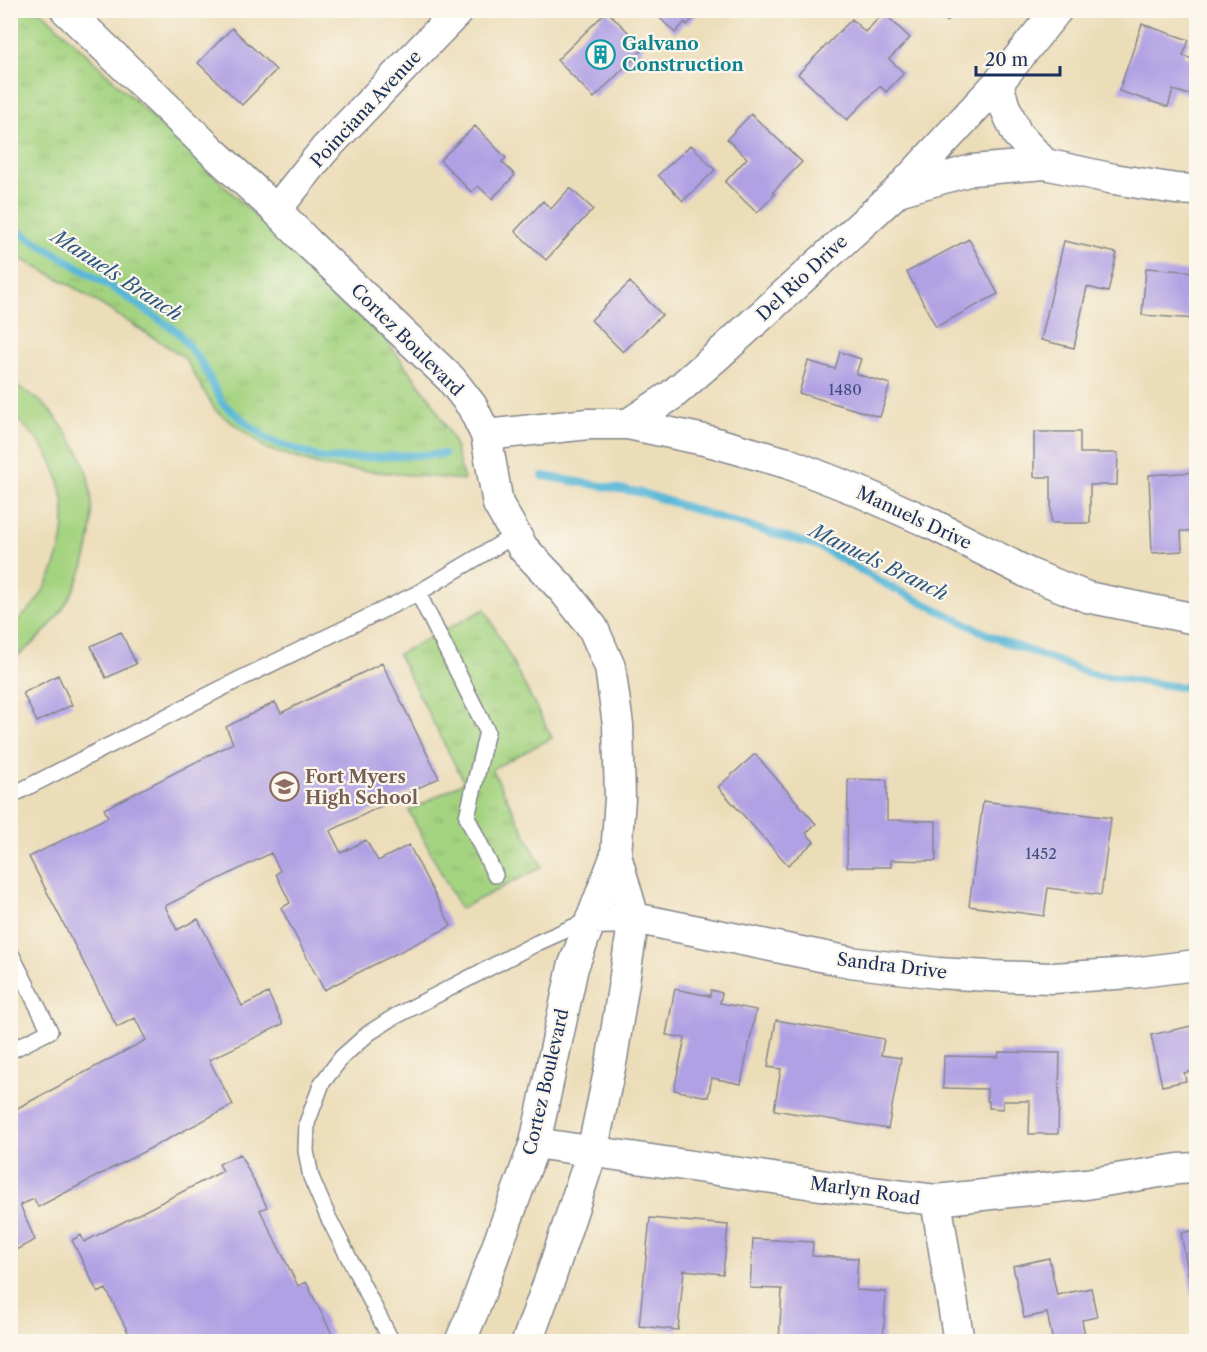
<svg xmlns="http://www.w3.org/2000/svg" width="1207" height="1352" font-family="'Libre Caslon Text',serif">
	<defs>
		<pattern id="park-tufts" width="24" height="20" patternUnits="userSpaceOnUse" patternTransform="scale(1.5)"><rect width="24" height="20" fill="#a4d380"/><path d="M3 7l-1-3M5 7V3M7 7l1-3M15 17l-1-3M17 17v-4M19 17l1-3" fill="none" stroke="#8db571"/></pattern>
	</defs>
	<rect width="100%" height="100%" fill="#fbf7ec"/>
	<filter id="ink" filterUnits="userSpaceOnUse"><feTurbulence type="fractalNoise" baseFrequency=".0167" numOctaves="2"/><feDisplacementMap in="SourceGraphic" scale="12" xChannelSelector="R" yChannelSelector="G"/><feConvolveMatrix kernelMatrix="1 2 1 2 8 2 1 2 1" color-interpolation-filters="sRGB"/></filter>
	<filter id="wash" filterUnits="userSpaceOnUse"><feTurbulence type="fractalNoise" baseFrequency=".008" numOctaves="4" result="noise"/><feDisplacementMap in="SourceGraphic" scale="24" xChannelSelector="R" yChannelSelector="G"/><feGaussianBlur stdDeviation="1.35" result="paint"/><feColorMatrix in="noise" values="0 0 0 0 0 0 0 0 0 0 0 0 0 0 0 0 0 1.4 0 .05"/><feComposite in="paint" operator="in"/></filter>
	<g filter="url(#wash)">
		<rect width="100%" height="100%" fill="#ecddb9"/>
		<path fill="url(#park-tufts)" stroke="#60816f" stroke-width="1.5" d="M10,11H41L386,340L432,401L453,440L464,480L325,467L267,449L215,410L184,357L67,283L11,254Z
			M485,609L552,738L492,769L542,867L460,909L409,811L464,782L398,654Z"/>
		<path fill="#a4d380" stroke="#60816f" stroke-width="1.5" d="M10,382C22,389 35,395 44,405C53,413 60,423 67,433C73,442 79,451 83,461C110,535 75,619 11,660V626C57,592 76,525 56,472C47,447 30,430 11,414Z"/>
		<g fill="none" stroke-linecap="round" stroke-linejoin="round">
			<path stroke="#59b7d7" stroke-width="8" d="M10,226L116,290L178,332L201,362L223,404L268,440L324,459L444,454
				M543,476L643,493L730,521L818,546L887,585L993,637L1091,674L1179,687H1196"/>
		</g>
		<g id="blocks">
			<path fill="#b0a0e4" d="M652,10H701L687,25L685,22L675,33Z
				M935,10H958L947,22Z
				M607,11L644,48L594,98L557,60Z
				M884,13L910,38L889,59L904,73L886,92L880,86L847,120L798,74L852,19L865,32Z
				M1142,24L1189,40L1183,56L1196,60V97L1173,90L1168,107L1119,91Z
				M232,28L276,70L242,105L198,63Z
				M751,114L802,162L773,192L775,194L757,213L725,182L747,158L727,139Z
				M475,126L506,158L502,162L515,175L492,199L478,186L471,192L440,160Z
				M691,145L715,170L683,201L658,175Z
				M570,188L593,209L546,260L515,231L543,201L551,209Z
				M969,239L998,294L936,327L907,272Z
				M1064,241L1117,253L1108,292L1087,287L1074,348L1041,340Z
				M1146,268L1196,272V319L1142,315Z
				M630,282L662,315L623,352L591,320Z
				M840,352L861,359L856,374L890,384L880,417L799,393L808,361L835,369Z
				M1034,432H1080V453H1118L1117,485H1090V523H1051V477H1034Z
				M1196,472V531H1181L1182,551L1152,553L1149,475Z
				M121,632L136,664L106,678L91,646Z
				M382,663L439,778L330,831L341,853L366,840L378,861L409,845L451,926L324,990L281,908L290,903L276,874L280,871L271,853L165,906L177,930L198,919L242,1006L268,993L283,1024L209,1060L233,1105L38,1207L34,1199L20,1205L35,1240L10,1253V1112L146,1040L135,1018L117,1027L29,857L108,817L104,809L233,743L226,727L275,702L281,713Z
				M58,675L72,705L37,722L23,693Z
				M755,754L816,824L806,833L814,842L788,865L718,787Z
				M848,779L887,780V820L936,821V861L891,860V867H847Z
				M983,801L1111,818L1101,895L1048,888L1044,916L969,906Z
				M675,989L710,996L711,990L722,993L720,1003L756,1010L741,1084L712,1078L708,1097L674,1090L685,1038L666,1035Z
				M776,1020L884,1039L881,1055L901,1058L888,1129L774,1110L781,1069L768,1067Z
				M1196,1025V1070L1184,1073L1186,1081L1162,1086L1151,1035Z
				M999,1052L1060,1053L1058,1134H1029L1030,1101H1003V1109L989,1108V1101H987V1089L943,1088L944,1056L998,1057Z
				M240,1154L267,1207L260,1210L298,1286L306,1282L332,1334L318,1342H133L106,1289L98,1293L72,1240L81,1235L84,1242L223,1171L219,1164Z
				M650,1218L728,1225L723,1274L684,1270L678,1330L639,1326Z
				M1196,1230V1311H1195L1181,1233Z
				M753,1239L813,1242L812,1256L858,1258L856,1290L886,1292L883,1342H779L782,1289L750,1288Z
				M1049,1258L1057,1295L1091,1288L1097,1317L1082,1320L1086,1340L1079,1342H1053L1047,1313L1024,1318L1013,1266Z"/>
		</g>
	</g>
	<g filter="url(#ink)">
		<use href="#blocks" fill-opacity="0" stroke="#84868c" stroke-width="1.5"/>
		<g fill="none" stroke-linecap="round" stroke-linejoin="round">
			<defs>
				<path id="lane" d="M418,593L487,731L467,817L495,875
					M10,796L238,680L418,593L515,535
					M10,952L50,1031L10,1051
					M392,1342L328,1217L311,1177L306,1151L307,1123L322,1083L342,1057L369,1033L394,1017L537,943L591,919"/>
				<path id="street" d="M66,10L213,152L276,210L309,244L451,379L472,406L486,435L498,504L523,548L564,591L593,628L610,667L618,725L620,798L616,855L573,967L535,1143L475,1307L460,1342
					M998,83L1004,105L1017,134L1045,164L1114,179L1176,189L1196,190
					M898,191L972,170L1045,164
					M276,210L324,150L459,10
					M628,424L709,441L787,463L856,490L930,523L1030,574L1087,597L1196,619
					M486,435L588,424H628L672,395L717,356L898,191L998,83L1057,10
					M591,919L634,918L850,962L938,973L989,976L1053,978L1132,973L1196,965
					M535,1143L854,1190L936,1200L1086,1184L1178,1169L1196,1168
					M936,1200L959,1342
					M527,1342L551,1276L592,1152L612,1058L634,918L616,855"/>
			</defs>
			<use href="#lane" stroke="#84868c" stroke-width="18"/>
			<use href="#street" stroke="#84868c" stroke-width="33"/>
			<use href="#lane" stroke="#fff" stroke-width="15"/>
			<use href="#street" stroke="#fff" stroke-width="30"/>
		</g>
	</g>
	<defs>
		<symbol id="building-ring" viewBox="-11 -11 22 22"><circle r="9.5" fill="#fbf7ec" stroke="#0f9aa8" stroke-width="1.5"/><path d="M-4-6H4V6H1V3H-1V6H-4ZM-2.5-4.3h1.7v1.8h-1.7ZM.8-4.3h1.7v1.8H.8ZM-2.5-1h1.7V.8h-1.7ZM.8-1h1.7V.8H.8Z" fill="#0f9aa8"/></symbol>
		<symbol id="school-ring" viewBox="-11 -11 22 22"><circle r="9.5" fill="#fbf7ec" stroke="#8d6e63" stroke-width="1.5"/><path d="M0-5L7-2L0 1L-7-2ZM-4 1L0 2.5L4 1V4Q0 6-4 4Z" fill="#8d6e63"/></symbol>
	</defs>
	<g fill-rule="evenodd">
		<use href="#building-ring" x="584" y="38" width="33" height="33"/>
		<use href="#school-ring" x="268" y="770" width="33" height="33"/>
	</g>
	<g text-anchor="middle" dominant-baseline="central" stroke-width="4.5" stroke-linejoin="round" paint-order="stroke">
		<g font-size="15" fill="#404b80">
			<text x="845" y="389">1480</text>
			<text x="1041" y="853">1452</text>
		</g>
		<g font-size="18" font-weight="bold" fill="#0d838f" stroke="#fbf7ec" text-anchor="start">
			<text x="622" y="44">Galvano<tspan x="622" dy="21">Construction</tspan></text>
		</g>
		<g font-size="18" fill="#1b2f5e" stroke="#fbf7ec">
			<text transform="translate(366 109) rotate(-47)">Poinciana Avenue</text>
			<text transform="translate(802 278) rotate(-43)">Del Rio Drive</text>
			<text transform="translate(407 340) rotate(45)">Cortez Boulevard</text>
			<text transform="translate(914 518) rotate(25)">Manuels Drive</text>
			<text transform="translate(892 966) rotate(7)">Sandra Drive</text>
			<text transform="translate(546 1082) rotate(-77)">Cortez Boulevard</text>
			<text transform="translate(865 1191) rotate(8)">Marlyn Road</text>
		</g>
		<g font-size="18" font-weight="bold" fill="#785e54" stroke="#fbf7ec" text-anchor="start">
			<text x="305" y="777">Fort Myers<tspan x="305" dy="21">High School</tspan></text>
		</g>
		<g font-size="20" font-style="italic" fill="#2e5882" stroke="#fbf7ec">
			<text transform="translate(117 275) rotate(33)">Manuels Branch</text>
			<text transform="translate(879 562) rotate(26)">Manuels Branch</text>
		</g>
	</g>
	<rect width="1207" height="1352" fill="none" stroke="#fbf7ec" stroke-width="36"/>
	<path d="M976 66v9h84v-9" fill="none" stroke="#1b2f5e" stroke-width="3"/>
	<text x="985" y="66" font-size="18" fill="#1b2f5e" stroke="#fbf7ec" stroke-width="4.5" paint-order="stroke">20 m</text>
</svg>
